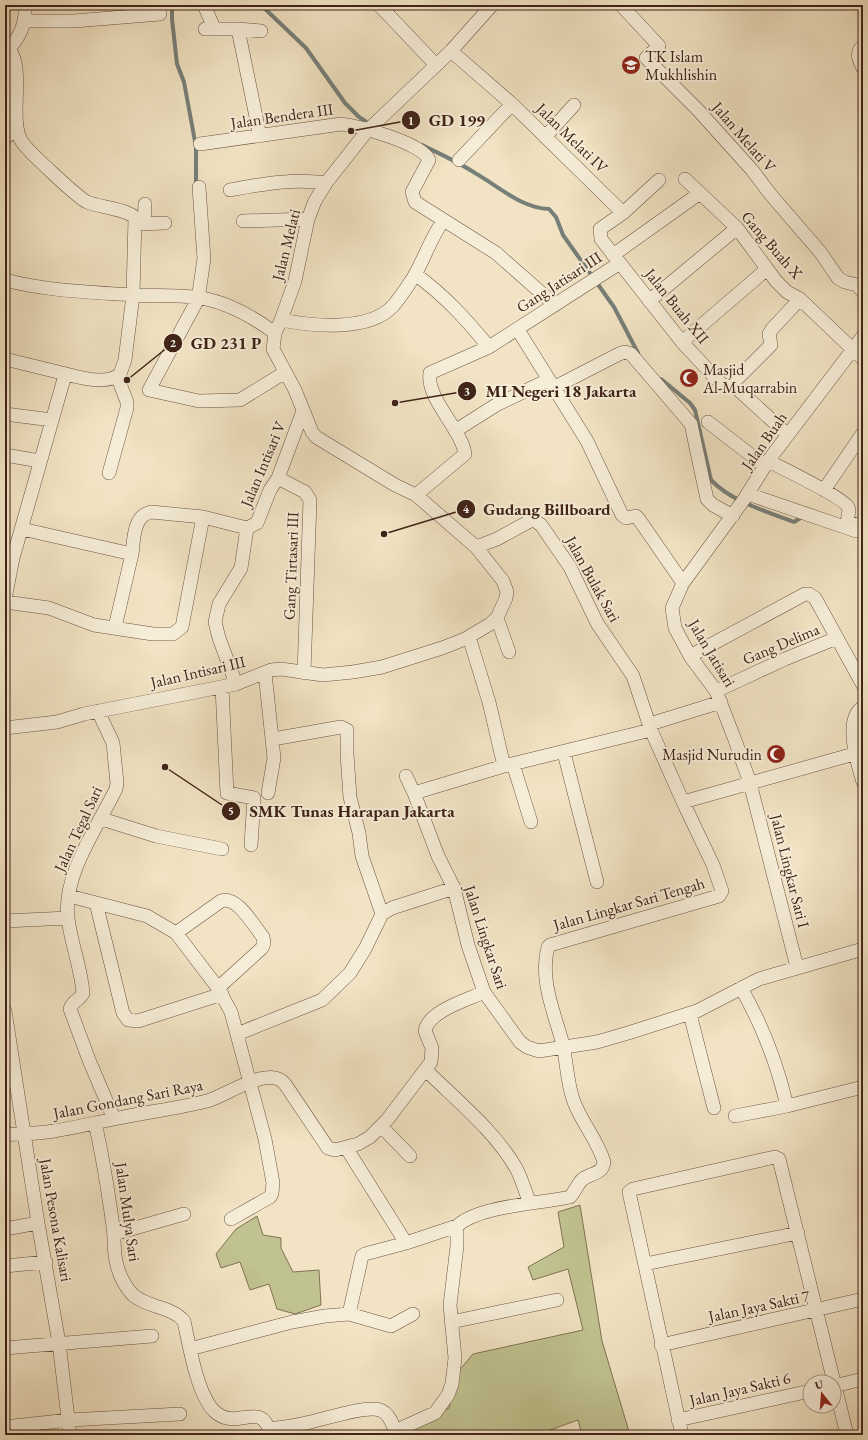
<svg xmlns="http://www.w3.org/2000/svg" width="868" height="1440" font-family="'EB Garamond',serif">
	<rect width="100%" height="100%" fill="#f1e3c3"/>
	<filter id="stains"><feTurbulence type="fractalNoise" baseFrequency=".005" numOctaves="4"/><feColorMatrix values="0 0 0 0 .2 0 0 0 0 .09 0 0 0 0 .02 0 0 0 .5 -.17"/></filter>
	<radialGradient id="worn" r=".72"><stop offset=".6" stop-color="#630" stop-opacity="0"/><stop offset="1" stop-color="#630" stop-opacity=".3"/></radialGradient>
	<path fill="#c0c28f" stroke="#807254" d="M580,1205L602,1341L630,1435H582L578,1420L536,1435H412L411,1427L449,1408L457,1373L473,1354L583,1330L568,1269L533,1280L528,1267L564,1247L558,1212Z
		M257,1216L263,1235L281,1238V1248L293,1272L319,1270L321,1305L295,1314L277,1309L269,1284L250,1290L240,1262L221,1268L216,1254L236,1229Z"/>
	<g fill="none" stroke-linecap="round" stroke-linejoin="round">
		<path stroke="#777f79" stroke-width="4" d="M172,5V19L177,64L184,82L196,147V186
			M261,5L306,48L345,103L359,117L371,125
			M422,145C440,154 458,162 475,173C498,186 521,208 549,209L556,217L563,235L614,307L638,353
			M661,379L690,403L695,410L711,480C732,502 766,511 794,522L802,517"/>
		<defs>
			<path id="minor" d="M204,5L214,28
				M379,5L436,65
				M621,5L659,46L646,58L698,110L752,170L771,195L821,253L838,278L845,282L857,285L863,292
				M25,21H74L160,14
				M205,29H238L261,31
				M238,29L260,136
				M5,46C28,60 7,119 22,142C28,151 77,197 87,202C98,207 128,209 135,218L133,295C153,296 174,295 194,297C222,300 252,316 275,333
				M863,46C855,53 859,60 863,68
				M9,49C21,35 26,23 25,5
				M451,51L512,104L623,213L600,229L601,239L682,342L721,384L726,386L732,384L788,435
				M545,137L574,105
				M5,138L17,128
				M200,144L341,124C358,126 423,143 429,160L412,192L415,202L496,253L555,305
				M459,160L512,104
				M685,179L737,228L776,281L787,292L800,299L863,359
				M199,187L204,259L198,299L149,390L199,401L240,400L284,373
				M230,190C263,184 293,178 326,183
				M623,213L659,180
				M243,221L308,219
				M136,224L165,223
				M144,224L145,204
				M613,255L700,193
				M415,274C445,296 465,318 489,347
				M5,280C47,291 90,292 133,295L125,360L120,374C108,385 80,378 66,374L63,382L13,558L5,599
				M649,301L737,228
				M281,320C312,326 369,332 393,306C400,298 407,287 413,278C424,260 430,239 443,221
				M518,330L587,441L622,515L626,518L636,516L638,518L683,583
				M682,342L767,269
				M5,359L66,374
				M732,384L771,345L769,334L772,329L800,299
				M553,388L619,354L625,352L631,354L691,424L707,499L713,505L733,516
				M5,414L52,420
				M708,422L765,466
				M455,431L496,405L548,380
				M5,455L40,461
				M768,461C780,467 844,498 848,507C851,511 846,517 848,522L863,527
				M109,473L127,408V402L117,376
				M278,478L305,492L310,500L304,673
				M824,490L863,433
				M748,494L856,531
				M416,495L465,454C461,428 426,399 430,373L489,347L620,263
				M22,529L132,554C134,539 133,516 151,512L203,517L247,528L257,523L270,490L278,478L303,411
				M5,602L49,608L94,625L153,634H173L182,627L203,517
				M497,618L509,652
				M115,627L132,554
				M469,637L489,702L504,766
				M690,656L805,594H809L815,598L863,685
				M265,673L274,758L268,793
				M236,684L219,638L215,622L219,604L241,568L247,528
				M222,687L227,793L254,798L251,845
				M716,691L785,659L837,638
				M863,707C843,719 858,765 863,782
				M98,711L113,743L117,783L116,789C98,826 62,876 68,918C71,944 81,967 83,993C80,1000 72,1001 70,1009L89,1060L114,1119
				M650,724L721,702
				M5,728L57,722L84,714L236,684L271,670L281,669L323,675L353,672L382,667L442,648L465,639L490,624L497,618L506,598L507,592L503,581L476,547
				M651,730L504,766L414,793L438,856L454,888L468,945L484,992L520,1042L527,1047L539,1051L597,1042L628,1033L697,1011L759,979L863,949
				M273,739L341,727L347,730V754L350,797L359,833L362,856L382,914
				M564,753L597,882
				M513,764L531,822
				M406,776L414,793
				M683,802L854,754
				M102,819L156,836L222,849
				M69,896L147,916L176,933L218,988L231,1012L265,1139L273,1183L272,1193L270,1197L231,1219
				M96,903L123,1013L128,1020L138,1021L222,994
				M5,921L68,918
				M176,933L221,901C237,895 253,925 263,937L264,943L262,948L218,988
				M797,967L750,783L735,740L716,691L690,656L675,628L672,608L683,583L745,498L768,461L863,336
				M741,988C763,1026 777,1063 787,1106L863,1087
				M5,1011L38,1223L59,1343L70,1435
				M690,1014L714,1108
				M237,1034L322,1000L350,973L365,949L382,914L392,908L454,888
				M426,1070C457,1101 494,1130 516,1168C522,1179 525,1192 530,1203
				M735,1116L787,1106
				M95,1123C103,1157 108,1191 113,1226C115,1239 113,1253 117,1265C119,1275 126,1288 133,1295C148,1308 171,1306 184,1321C189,1344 197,1394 214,1411C238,1433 261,1397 271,1435
				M381,1126L410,1156
				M5,1135C21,1133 38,1134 54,1131C74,1128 94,1123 114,1119C145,1112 176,1109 207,1101C226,1096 269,1064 285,1084L328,1148L335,1150L358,1144L370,1137L387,1120L431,1062L432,1048L425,1031C428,1011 467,1000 484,992
				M347,1149L406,1243L457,1226C480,1205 540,1204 570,1197C575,1192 577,1184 583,1179C591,1173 603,1174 604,1162C598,1141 582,1123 574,1102C567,1084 567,1064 563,1045C555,1014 539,980 548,947L550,945L719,896L722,891L713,865L683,802L651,730L633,676L597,623L570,567L541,525L534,520L530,521L497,539L476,547L416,495L395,485L316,437L312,432L295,390L273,349L275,333L281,320L295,281L308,219L315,201L326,183L367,131L451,51L492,5
				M5,1229L38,1223
				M114,1234L184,1214
				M645,1264L798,1233
				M5,1266L46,1262
				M349,1314L362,1256L365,1254L406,1243
				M451,1322L557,1300
				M661,1345L863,1299
				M5,1348L152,1336
				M190,1349L292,1322L325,1316L349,1314L391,1326L413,1314
				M834,1386L863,1379
				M678,1420L810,1391
				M5,1427L69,1420L180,1414
				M269,1429C282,1427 294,1426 306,1423C323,1420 364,1405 380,1410C389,1413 394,1426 396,1435
				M395,1431L435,1413L448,1395L452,1384L455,1358L450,1305L457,1246V1226
				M682,1435L629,1192L633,1189L775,1157L779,1159L847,1435"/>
		</defs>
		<use href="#minor" stroke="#6c5343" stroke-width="14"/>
		<use href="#minor" stroke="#f6edd8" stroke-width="13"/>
	</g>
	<defs>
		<symbol id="school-disc" viewBox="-11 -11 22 22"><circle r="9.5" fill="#8f2418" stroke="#f6edd8"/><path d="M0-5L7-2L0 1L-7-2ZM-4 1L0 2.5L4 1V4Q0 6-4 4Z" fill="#fff"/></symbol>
		<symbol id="mosque-disc" viewBox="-11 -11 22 22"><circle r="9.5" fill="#8f2418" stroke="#f6edd8"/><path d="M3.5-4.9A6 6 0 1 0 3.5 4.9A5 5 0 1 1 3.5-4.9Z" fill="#fff"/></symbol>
	</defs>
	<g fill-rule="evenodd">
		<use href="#school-disc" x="620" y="54" width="22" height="22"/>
		<use href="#mosque-disc" x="678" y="367" width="22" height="22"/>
		<use href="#mosque-disc" x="765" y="743" width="22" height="22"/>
	</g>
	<g text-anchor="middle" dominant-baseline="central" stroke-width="4" stroke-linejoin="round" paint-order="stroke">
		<g font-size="16" fill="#402318" stroke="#f6edd8" text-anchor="start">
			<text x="645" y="56">TK Islam<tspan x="645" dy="18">Mukhlishin</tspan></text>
			<text x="703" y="369">Masjid<tspan x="703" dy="18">Al-Muqarrabin</tspan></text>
			<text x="762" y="754" text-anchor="end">Masjid Nurudin</text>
		</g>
		<g font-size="16" fill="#402318" stroke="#f6edd8">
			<text transform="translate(282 116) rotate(-8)">Jalan Bendera III</text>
			<text transform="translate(744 137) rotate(49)">Jalan Melati V</text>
			<text transform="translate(572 138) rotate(44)">Jalan Melati IV</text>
			<text transform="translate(286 245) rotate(-76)">Jalan Melati</text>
			<text transform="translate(772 245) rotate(49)">Gang Buah X</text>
			<text transform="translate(559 282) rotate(-33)">Gang Jatisari III</text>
			<text transform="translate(677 306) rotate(51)">Jalan Buah XII</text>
			<text transform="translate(764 441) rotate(-55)">Jalan Buah</text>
			<text transform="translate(263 464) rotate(-67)">Jalan Intisari V</text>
			<text transform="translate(291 566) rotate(-88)">Gang Tirtasari III</text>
			<text transform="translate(593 579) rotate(61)">Jalan Bulak Sari</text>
			<text transform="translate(781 644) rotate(-23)">Gang Delima</text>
			<text transform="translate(712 653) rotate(59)">Jalan Jatisari</text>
			<text transform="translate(198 672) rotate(-13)">Jalan Intisari III</text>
			<text transform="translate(78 829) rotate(-65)">Jalan Tegal Sari</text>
			<text transform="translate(790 871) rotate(76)">Jalan Lingkar Sari I</text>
			<text transform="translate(629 904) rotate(-16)">Jalan Lingkar Sari Tengah</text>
			<text transform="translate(486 937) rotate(72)">Jalan Lingkar Sari</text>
			<text transform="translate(128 1099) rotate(-11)">Jalan Gondang Sari Raya</text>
			<text transform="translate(128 1212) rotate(82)">Jalan Mulya Sari</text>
			<text transform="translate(56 1220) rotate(80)">Jalan Pesona Kalisari</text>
			<text transform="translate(759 1306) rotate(-12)">Jalan Jaya Sakti 7</text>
			<text transform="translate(740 1389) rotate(-13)">Jalan Jaya Sakti 6</text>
		</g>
	</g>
	<path fill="none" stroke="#402318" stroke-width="1.5" d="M351 131L411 120M127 380L173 343M395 403L467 391M384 534L466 509M165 767L231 811"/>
	<g fill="#402318" stroke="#f6edd8" stroke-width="1.5">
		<circle cx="351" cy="131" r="4"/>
		<circle cx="127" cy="380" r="4"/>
		<circle cx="395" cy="403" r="4"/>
		<circle cx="384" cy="534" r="4"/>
		<circle cx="165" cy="767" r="4"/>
		<circle cx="411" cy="120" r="10"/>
		<circle cx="173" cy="343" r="10"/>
		<circle cx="467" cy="391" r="10"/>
		<circle cx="466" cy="509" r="10"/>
		<circle cx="231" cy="811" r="10"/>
	</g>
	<g font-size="12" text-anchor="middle" font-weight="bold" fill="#fff">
		<text x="411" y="125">1</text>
		<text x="173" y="347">2</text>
		<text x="467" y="395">3</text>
		<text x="466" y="513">4</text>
		<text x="231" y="815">5</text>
	</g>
	<g font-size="17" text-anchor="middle" font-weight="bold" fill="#402318" stroke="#f6edd8" stroke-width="4" stroke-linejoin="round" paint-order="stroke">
		<text x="457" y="126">GD 199</text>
		<text x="226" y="349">GD 231 P</text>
		<text x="561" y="397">MI Negeri 18 Jakarta</text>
		<text x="547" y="515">Gudang Billboard</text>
		<text x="352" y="817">SMK Tunas Harapan Jakarta</text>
	</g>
	<rect width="868" height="1440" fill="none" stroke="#f1e3c3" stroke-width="20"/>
	<rect x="6" y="6" width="856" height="1428" fill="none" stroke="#402318" stroke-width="2"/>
	<rect x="10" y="10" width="848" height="1420" fill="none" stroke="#402318"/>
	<g transform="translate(822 1394) rotate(343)"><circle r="19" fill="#f6edd8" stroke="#ad9c8b"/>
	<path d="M0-3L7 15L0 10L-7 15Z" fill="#8f2418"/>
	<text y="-6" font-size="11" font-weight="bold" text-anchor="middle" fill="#402318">U</text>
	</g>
	<rect width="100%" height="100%" filter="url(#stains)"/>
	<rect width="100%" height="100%" fill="url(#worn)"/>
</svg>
